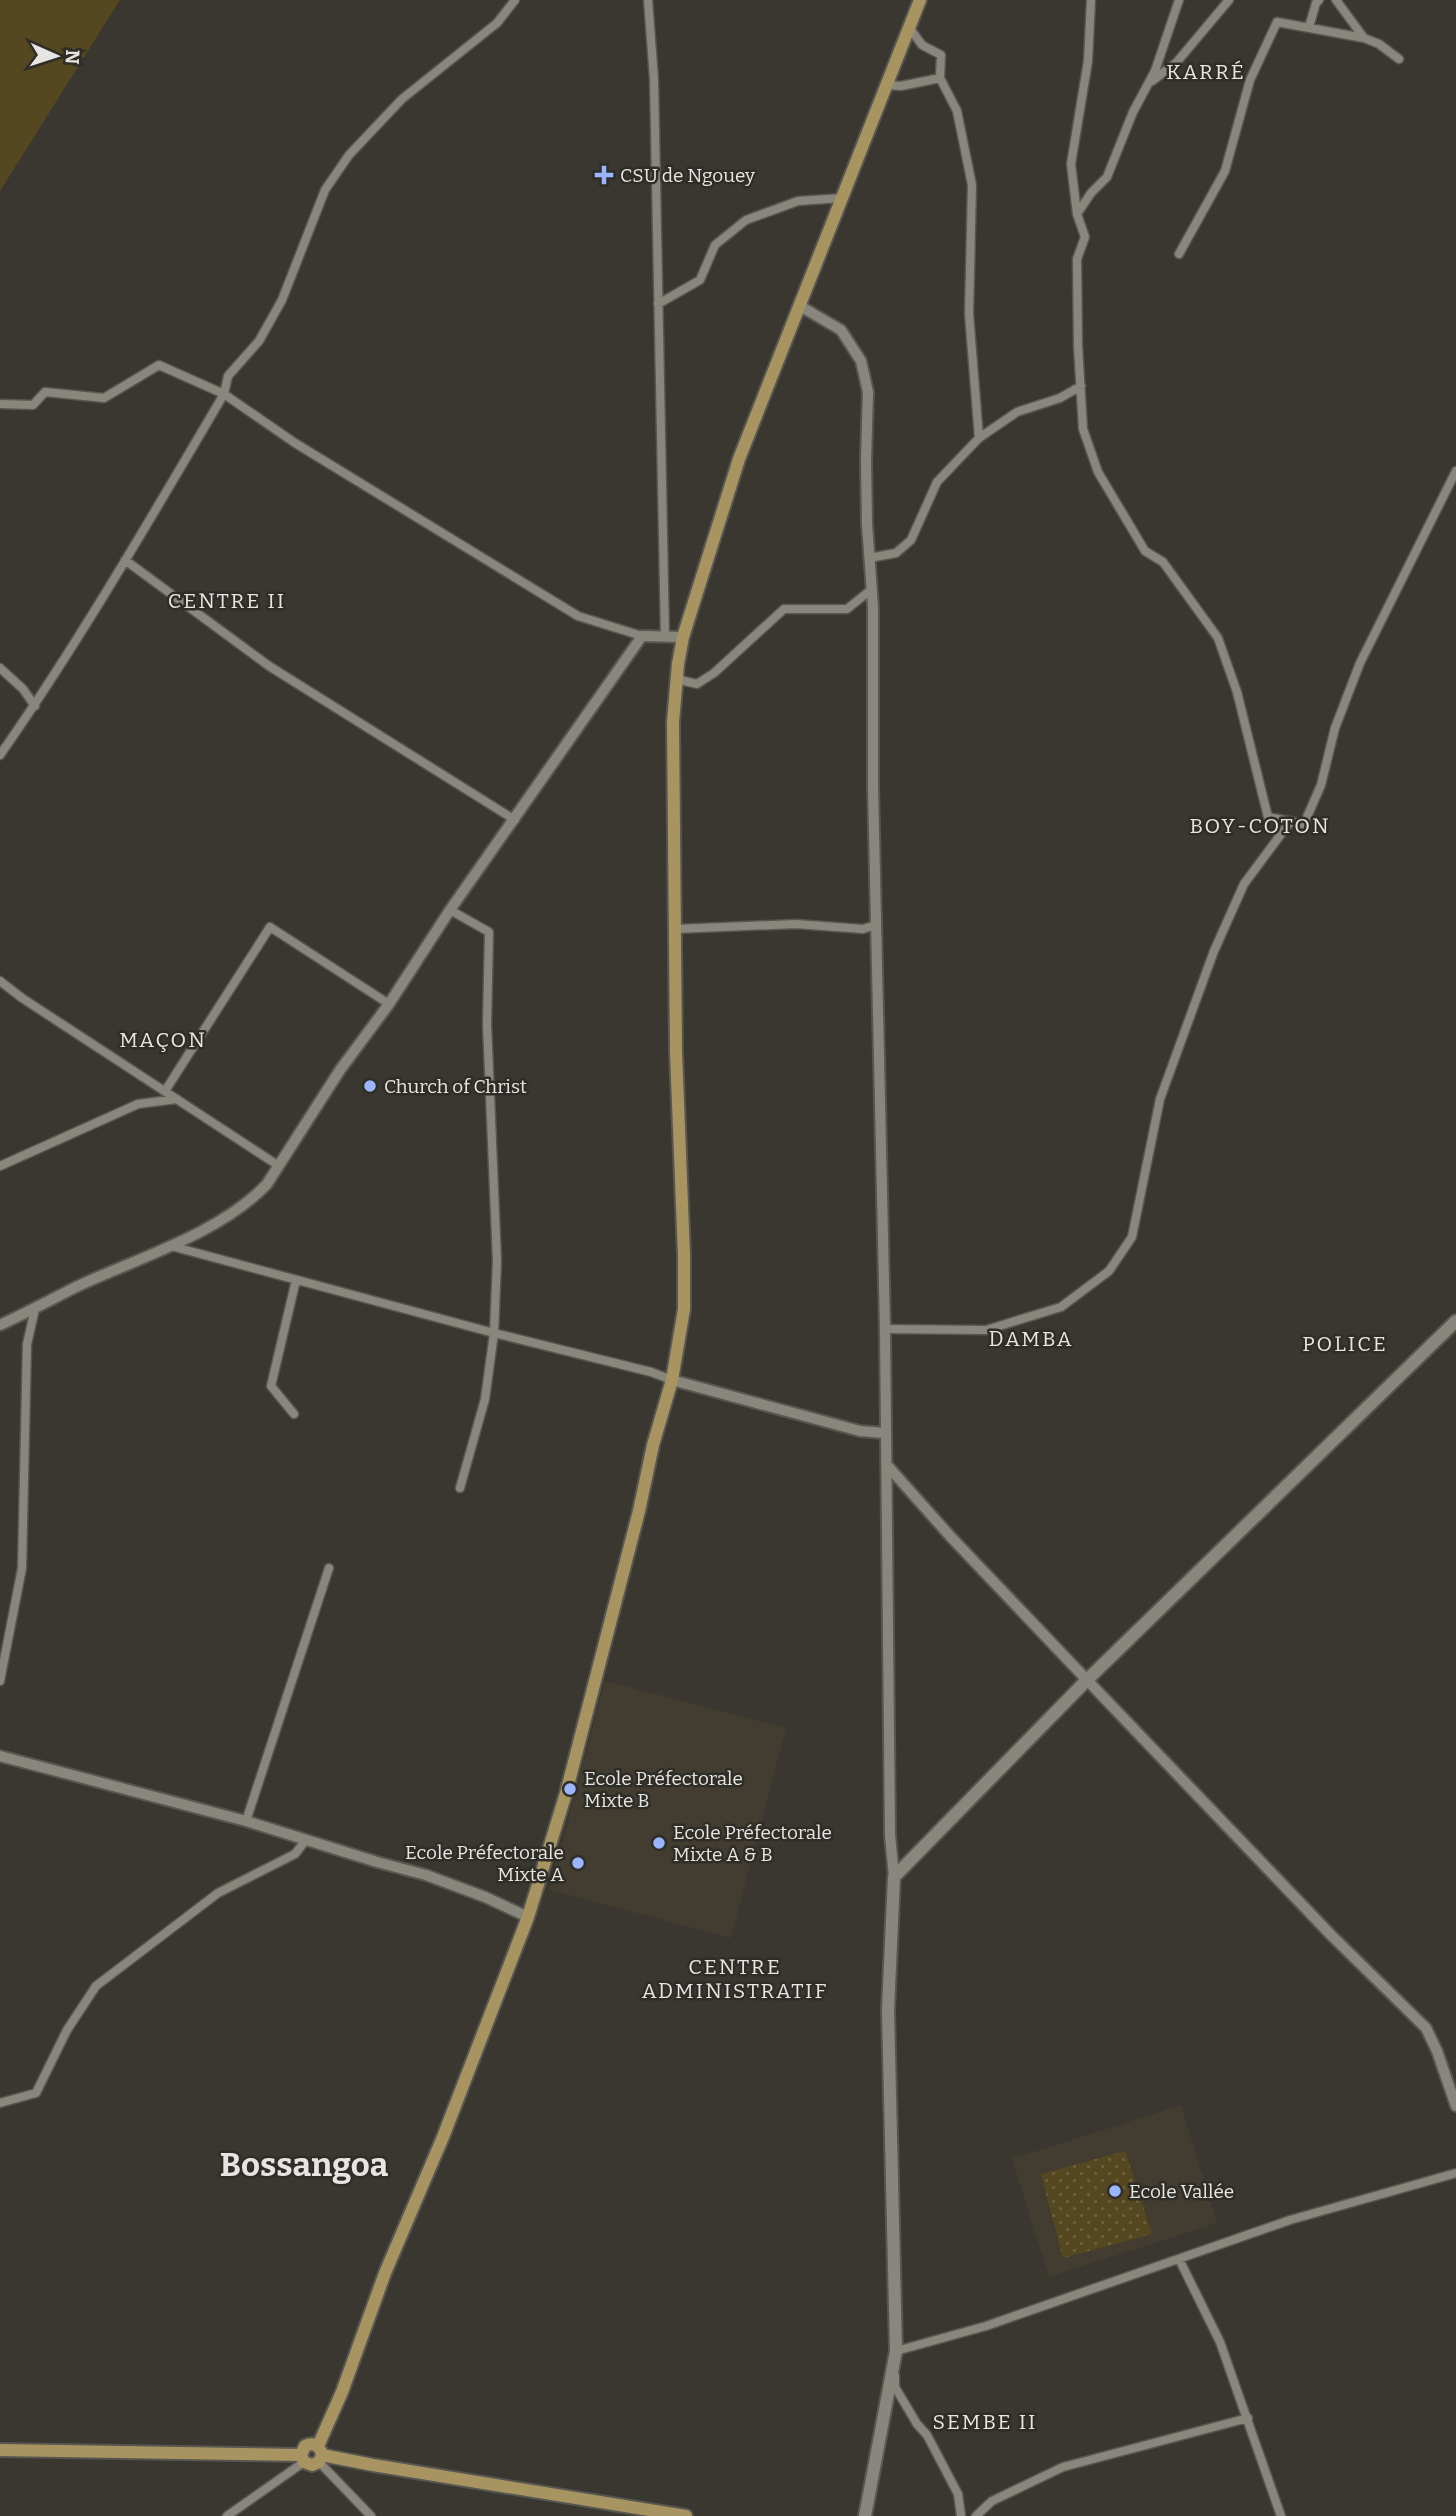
<svg xmlns="http://www.w3.org/2000/svg" width="1456" height="2516" font-family="Bitter,serif">
	<defs>
		<pattern id="park-dots" width="8" height="8" patternUnits="userSpaceOnUse" patternTransform="scale(1.75)"><rect width="8" height="8" fill="#55471f"/><path d="M2 2h.1M6 6h.1" fill="none" stroke="#6d613f" stroke-width="1.8" stroke-linecap="round"/></pattern>
	</defs>
	<rect width="100%" height="100%" fill="#3a3731"/>
	<path fill="#423d30" d="M605,1681L786,1728L731,1938L550,1890Z
		M1181,2105L1217,2223L1049,2277L1012,2159Z"/>
	<path fill="#55471f" d="M0,0H120L0,191Z"/>
	<path fill="url(#park-dots)" d="M1125,2151L1152,2234L1063,2258L1041,2174Z"/>
	<g fill="none" stroke-linecap="round" stroke-linejoin="round">
		<defs>
			<path id="minor" d="M648,0L654,79L665,637
				M1091,0L1088,61L1071,164L1077,214L1085,237L1077,259L1078,346L1083,429L1098,472L1145,551L1163,562L1218,638L1237,692L1268,817L1304,824L1321,785L1335,728L1360,663L1456,471
				M1336,0L1364,38L1379,44L1399,59
				M909,27L922,45L941,55L940,78
				M1309,27L1316,3L1319,0
				M1152,81L1176,63L1229,0
				M887,85L901,86L940,78L957,111L972,185L969,314L979,438
				M1077,214L1091,193L1107,177L1133,112L1155,71L1179,0
				M1179,254L1225,171L1250,80L1277,22L1364,38
				M658,304L700,280L715,245L746,220L798,201L842,198
				M0,404L33,405L45,392L104,398L159,365L224,394L295,443L578,616L642,636
				M869,558L896,553L911,540L937,482L979,438L1017,412L1060,398L1081,386
				M125,560L269,666L515,820
				M0,668L23,689L35,706
				M676,679L697,684L714,673L784,609H847L872,589
				M0,755C81,639 152,516 224,394L228,376L259,341L282,300L325,190L349,155L402,99L497,23L515,0
				M450,910L489,932L487,1024L497,1261L494,1333L485,1399L460,1488
				M675,929L796,924L863,929L876,925
				M0,981L22,998L279,1166
				M165,1091L270,927L389,1004
				M0,1166L138,1104L177,1099
				M171,1246L494,1333L651,1372L672,1380
				M885,1329L986,1330L1061,1307L1109,1271L1132,1237L1160,1099L1214,951L1244,884L1290,822
				M294,1414L271,1386L296,1280
				M0,1681L22,1568L27,1344L35,1309
				M246,1821L329,1568
				M0,2103L36,2093L67,2030L96,1986L218,1893L295,1854L306,1840
				M1179,2259L1220,2342L1281,2516
				M896,2351L986,2326L1290,2220L1456,2173
				M895,2376V2387L917,2424L927,2435L958,2494L961,2516
				M319,2462L371,2516
				M227,2516L304,2462
				M976,2516L992,2501L1063,2467L1248,2418"/>
			<path id="tertiary" d="M800,306L841,330L861,361L868,392L866,460L867,524L873,607V786L885,1329L890,1835L894,1877
				M0,1325C26,1313 52,1299 78,1286C138,1258 221,1233 267,1184L340,1070L389,1004L450,910L642,636L683,637
				M672,1380L860,1431L884,1433
				M886,1464L950,1536L1087,1680L1332,1936L1426,2028L1437,2051L1456,2106
				M0,1756L246,1821L377,1862L426,1875L485,1897L528,1917"/>
			<path id="secondary" d="M865,2516L896,2351L888,2010L894,1877L1087,1680L1456,1321"/>
			<path id="primary" d="M318,2446L342,2392L385,2273L443,2137L528,1917L566,1793L639,1511L653,1445L672,1380L684,1309V1256L676,1052L673,722L678,664L683,637L739,459L920,0
				M0,2450L301,2455
				M301,2455L305,2446C313,2442 320,2445 322,2455L373,2465L686,2516
				M301,2455L304,2462L312,2465L319,2462L322,2455"/>
		</defs>
		<use href="#minor" stroke="#585650" stroke-width="11"/>
		<use href="#tertiary" stroke="#585650" stroke-width="14"/>
		<use href="#secondary" stroke="#585650" stroke-width="16"/>
		<use href="#primary" stroke="#585650" stroke-width="16"/>
		<use href="#minor" stroke="#89867e" stroke-width="8"/>
		<use href="#tertiary" stroke="#89867e" stroke-width="10"/>
		<use href="#secondary" stroke="#89867e" stroke-width="12"/>
		<use href="#primary" stroke="#a79461" stroke-width="12"/>
	</g>
	<g fill="#9bb5fd" stroke="#2f2d27" stroke-width="2.5">
		<path d="M600.5 164.5h7v7h7v7h-7v7h-7v-7h-7v-7h7z"/>
		<circle cx="370" cy="1086" r="7"/>
		<circle cx="570" cy="1789" r="7"/>
		<circle cx="659" cy="1843" r="7"/>
		<circle cx="578" cy="1863" r="7"/>
		<circle cx="1115" cy="2191" r="7"/>
	</g>
	<g text-anchor="middle" dominant-baseline="central" stroke-width="5" stroke-linejoin="round" paint-order="stroke">
		<g font-size="19" fill="#e7e5e1" stroke="#2f2d27" text-anchor="start">
			<text x="620" y="175">CSU de Ngouey</text>
			<text x="384" y="1086">Church of Christ</text>
			<text x="584" y="1778">Ecole Préfectorale<tspan x="584" dy="22">Mixte B</tspan></text>
			<text x="673" y="1832">Ecole Préfectorale<tspan x="673" dy="22">Mixte A &amp; B</tspan></text>
			<text x="564" y="1852" text-anchor="end">Ecole Préfectorale<tspan x="564" dy="22">Mixte A</tspan></text>
			<text x="1129" y="2191">Ecole Vallée</text>
		</g>
		<g font-size="21" letter-spacing="2" fill="#e7e5e1" stroke="#2f2d27">
			<text x="1206" y="72">KARRÉ</text>
			<text x="227" y="601">CENTRE II</text>
			<text x="1260" y="826">BOY-COTON</text>
			<text x="163" y="1040">MAÇON</text>
			<text x="1031" y="1339">DAMBA</text>
			<text x="1345" y="1344">POLICE</text>
			<text x="735" y="1967">CENTRE<tspan x="735" dy="24">ADMINISTRATIF</tspan></text>
			<text x="985" y="2422">SEMBE II</text>
		</g>
		<g font-size="33" font-weight="bold" fill="#e7e5e1" stroke="#2f2d27">
			<text x="304" y="2165">Bossangoa</text>
		</g>
	</g>
	<g transform="translate(56 56) rotate(93)" stroke="#2f2d27" stroke-width="5" paint-order="stroke">
	<path d="M0-5L12 26L0 18L-12 26Z" fill="#e7e5e1"/>
	<text y="-10" font-size="19" font-weight="bold" text-anchor="middle" fill="#e7e5e1">N</text>
	</g>
</svg>
